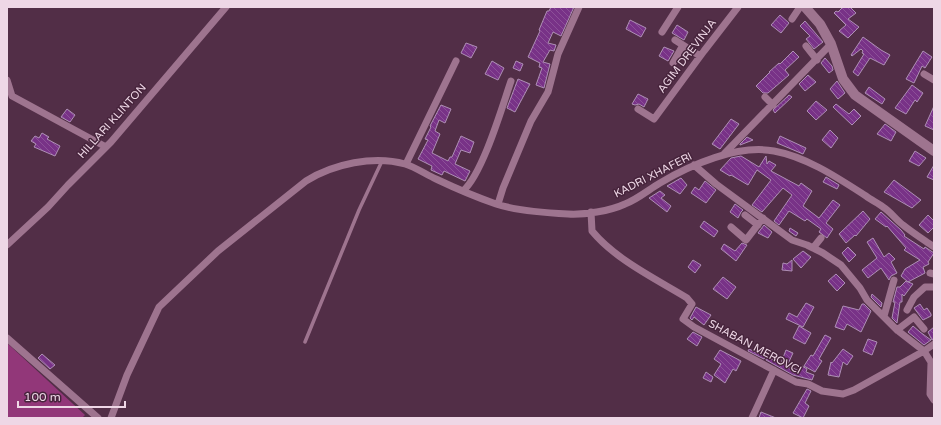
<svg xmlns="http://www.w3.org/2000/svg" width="941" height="425" font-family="'Varela Round',sans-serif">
	<defs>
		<pattern id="building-back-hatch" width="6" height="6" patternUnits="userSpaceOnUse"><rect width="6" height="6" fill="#783287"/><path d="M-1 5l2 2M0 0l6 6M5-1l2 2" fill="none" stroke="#8c4f98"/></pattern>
	</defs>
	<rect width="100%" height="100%" fill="#522e47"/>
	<path fill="#923779" d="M7,343L85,415L82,418H7Z"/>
	<path fill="url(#building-back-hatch)" stroke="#ae8fb5" d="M551,7H574L561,36L553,32L548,43L556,45L554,51L550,50L543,62L550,64L544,88L536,85L542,68L539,67L540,63L528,57L540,31L539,30L547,11H549Z
		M843,7H850L856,13L848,19L859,27L848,38L839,31L846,25L834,13L836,11L838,12Z
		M780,15L789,23L781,33L771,25Z
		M630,20L646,28L641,37L626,29Z
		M805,21L823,42L814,49L806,39L810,36L800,26Z
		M677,25L688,32L684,40L672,33Z
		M863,37L881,50L890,55L884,65L870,58L858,76L853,72L864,54L862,53L863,51L861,49L852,56L851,55Z
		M466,43L477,47L471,58L461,53Z
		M664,47L674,51L668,61L659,56Z
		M793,51L799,57L785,70L789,75L768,93H763L756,86L770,72H769L779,63L780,64Z
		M923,51L932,57L925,68L922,66L914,83L906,79Z
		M825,58L832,66L833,70L829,73L821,63Z
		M492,61L504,68L498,80L485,74Z
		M516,61L523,64L520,71L513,68Z
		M808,75L816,82L805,91L799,84Z
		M518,79L530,84L515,112L507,108Z
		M837,81L845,93L838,99L830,89Z
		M912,85L923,93L917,102L915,100L906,114L895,108Z
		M869,87L885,99L882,104L865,93Z
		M638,94L648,99L644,107L639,104L635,105L632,104Z
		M789,95L792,97L775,113L773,110Z
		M816,101L827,110L816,120L807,111Z
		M836,104L849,114L854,109L861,116L852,125L833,107Z
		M441,105L451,109L445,123L439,120L435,131L440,134L432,153L448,161L450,157H452L461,136L474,142L470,153L461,150L455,164L470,171L465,181L444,171L442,175L431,170L432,166L418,159L428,140L425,139L431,127L430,126Z
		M934,106V130L925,126Z
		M67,109L75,115L70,122L61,117Z
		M731,119L739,124L720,149L712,144Z
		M885,124L896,132L891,141L877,134Z
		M830,130L838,138L831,148L822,140Z
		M42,133L49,137L47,139L60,146L55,156L34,147L36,144L31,141L35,136L39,138Z
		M780,136L806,148L803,154L777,143Z
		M747,137L753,140L740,145V144Z
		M915,151L926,158L919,166L909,161Z
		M741,156L759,167L766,156L767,164L769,161L776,165L771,171L799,186L801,183L812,191L803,206L819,218L833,200L840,205L826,223L833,229L827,238L819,232L821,229L807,219L805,221L789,211L779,225L774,221L792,195L783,188L762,212L752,205L771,180L757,170L748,185L731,175L730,176L720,170L731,158Z
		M934,165V180L927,177Z
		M826,177L839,185L837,189L823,182Z
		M681,178L687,185L680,194L667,186Z
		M894,180L921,200L912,208L884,192Z
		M705,181L716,190L706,203L691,193L695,187L699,190Z
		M660,191L665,195L661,198L671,206L667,212L649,198Z
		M735,204L743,210L741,212L738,218L730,212Z
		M863,211L870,219L856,236L855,235L846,243L839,234Z
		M881,212L901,230L905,235L904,236L924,249L925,247L934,253L928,262L929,264L923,267L925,273L908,282L901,276L905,269L920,260L904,250L906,248L887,226L886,227L875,219Z
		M928,215L934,221V227L928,233L919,225Z
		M704,221L718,231L714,237L700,227Z
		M764,225L772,232L768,238L758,233Z
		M790,228L798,233L796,236L789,231Z
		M873,238L884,257L889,253L895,259L891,262L897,273L891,276L889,280L881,268L868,278L862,270L877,258L867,242Z
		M742,243L747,245L736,261L721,249L724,244L735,251Z
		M848,247L856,255L849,262L842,253Z
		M803,251L811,257L801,268L793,259Z
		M693,260L701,265L695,273L688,267Z
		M792,260V271L782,270L783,263L787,264Z
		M836,274L845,283L837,291L828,281Z
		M723,277L736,287L727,299L713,289Z
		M906,281L913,284L904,296L902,294V302H900L897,323L892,318L895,302H893L897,287H900Z
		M872,294L882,303L881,307L871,297Z
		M806,303L814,307L803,327L786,319L789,313L797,317Z
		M862,304H864L871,311L861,332L847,324L844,330L835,327L843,306L859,310Z
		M920,304L924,310L927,308L931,314V316L923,320L914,308Z
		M696,307L711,315L704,325L694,317L692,320L690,318Z
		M799,326L811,333L805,344L793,338Z
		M913,326L920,332L931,340L924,345L908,332Z
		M934,327V339L932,340L928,332Z
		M693,332L702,337L697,346L687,339Z
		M825,335L831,338L819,359L822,361L815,372L804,366L811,355L813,356Z
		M868,339L877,342L872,355L863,351Z
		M749,349L765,357L764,359L748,351Z
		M843,349L853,356L847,365L843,362L839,377L828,375L831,362L832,363Z
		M720,350L741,361L736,371L733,369L725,383L714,375L721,364L714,359Z
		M786,350L793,353L787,366L800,371L802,366L807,369L806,372L814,375L812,380L793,375L766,360L767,357L781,363Z
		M42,354L55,365L50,369L38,358Z
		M706,372L713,377L711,382L703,378Z
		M807,389L811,391L805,403L809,406L803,418L793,413Z
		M761,412L776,418H759Z"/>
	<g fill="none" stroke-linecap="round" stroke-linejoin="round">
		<path stroke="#9e748f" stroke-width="3.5" d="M305,342L359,210L382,161"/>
		<path stroke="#9e748f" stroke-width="7" d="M792,19L800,7
			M662,32L678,7
			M675,40L700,56
			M806,46L817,60
			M673,63L683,45
			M924,74L934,80
			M7,80L12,96L106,147
			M765,97L773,105
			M638,109L654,119L704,51L738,7
			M724,154L831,44
			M406,164L456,61
			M694,165L716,184L792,240L807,245L823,253L841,265L860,288L867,300L897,330L924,351L934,367
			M463,191C483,173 502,107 511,81
			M498,204L503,188L531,121L548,92L558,54L579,7
			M591,212L592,231C616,260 656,279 687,298L692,304L683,319L694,327L796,382L808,384L822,391L843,394L854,390L924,351L934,344
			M745,215L758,225
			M731,227L746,240L763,218
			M7,245L48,207L68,185L111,142L226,7
			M813,248L821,238
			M930,273L934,274
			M907,310L914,297L925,287H934
			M884,316L894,280
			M897,330L914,317L924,329
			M7,338L98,418
			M931,363L930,394L934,400
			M111,418L127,375L159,307L218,251L306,181C333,164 374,155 405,164C415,167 427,175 436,179C455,188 476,197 496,204C514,210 548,213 568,214C584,215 610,211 625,204C638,199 648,190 660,183C690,165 738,144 774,151C807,157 838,178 866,196C871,200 878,203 883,207C891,212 896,220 903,225C913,233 924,240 934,247
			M752,418L774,370"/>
		<path stroke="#9e748f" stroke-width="10" d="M805,7L820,24L831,44L843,79L855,95L934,151"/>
	</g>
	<g text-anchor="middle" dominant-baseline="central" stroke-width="3" stroke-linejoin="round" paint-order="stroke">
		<g font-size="11" fill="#eed7e6" stroke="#47243c">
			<text transform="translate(687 56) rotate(-53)">AGIM DREVINJA</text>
			<text transform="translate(112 121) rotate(-48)">HILLARI KLINTON</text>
			<text transform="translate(653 175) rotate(-27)">KADRI XHAFERI</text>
			<text transform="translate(755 347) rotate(28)">SHABAN MEROVCI</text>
		</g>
	</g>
	<rect width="941" height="425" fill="none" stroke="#eed7e6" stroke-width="16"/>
	<path d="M18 401v6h107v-6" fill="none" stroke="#eed7e6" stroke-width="2"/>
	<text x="24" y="401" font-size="12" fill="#eed7e6" stroke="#47243c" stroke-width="3" paint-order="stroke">100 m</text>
</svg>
